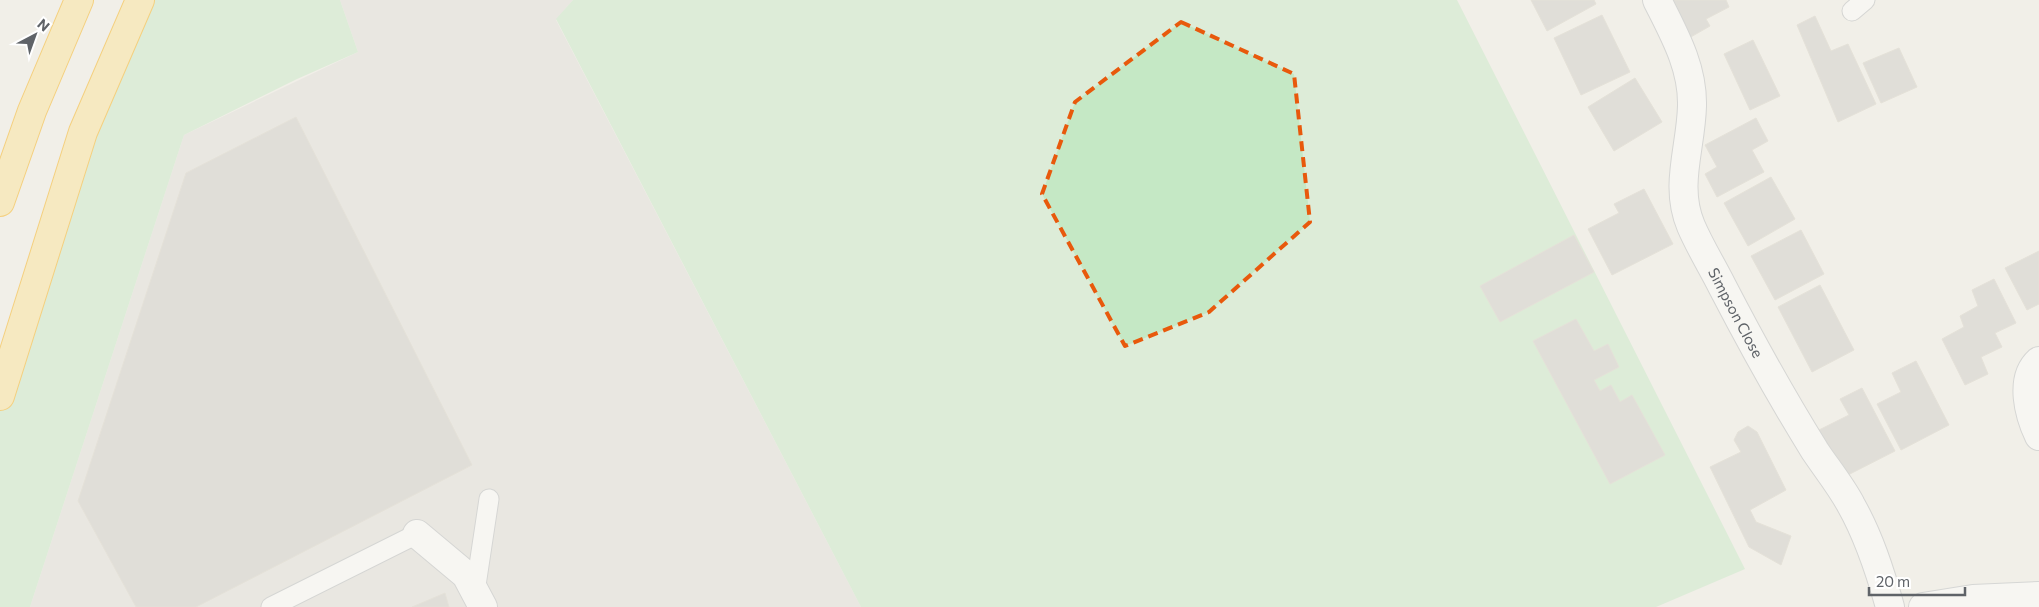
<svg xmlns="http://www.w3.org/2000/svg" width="2039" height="607" font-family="Commissioner,sans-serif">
	<rect width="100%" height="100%" fill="#f1efe8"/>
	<path fill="#e0deda" d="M340,0H573L556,20L861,607H30L184,135L358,52Z"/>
	<path fill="#c5e8c5" d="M140,0H340L358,52L297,79L184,135L30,607H0V396Z
		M573,0H1457L1745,569L1656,607H861L556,19Z"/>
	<path fill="#cccac5" stroke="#d6d1c6" d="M1531,0H1594L1596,4L1547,31Z
		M1669,0H1726L1729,7L1706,19L1710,26L1689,38Z
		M1602,15L1630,72L1581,95L1554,38Z
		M1815,16L1831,51L1848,44L1876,104L1838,122L1797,25Z
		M1753,40L1780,96L1750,110L1724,54Z
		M1899,48L1917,87L1881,103L1863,63Z
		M1635,78L1662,122L1614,151L1588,107Z
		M296,117L472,465L196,607H136L78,501L186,173Z
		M1756,118L1768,141L1752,150L1764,172L1717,197L1705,174L1717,167L1705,145Z
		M1771,177L1795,219L1748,246L1724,203Z
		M1644,189L1673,244L1612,275L1588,229L1619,213L1614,204Z
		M1801,230L1824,274L1775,300L1751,256Z
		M1574,235L1594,272L1500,322L1480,286Z
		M2039,251V304L2027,310L2005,268Z
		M1994,279L2016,323L1995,333L2002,347L1981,357L1988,374L1965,385L1942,339L1964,327L1960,316L1978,306L1972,290Z
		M1820,285L1854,350L1812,372L1778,307Z
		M1576,319L1594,351L1608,344L1619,367L1594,380L1600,391L1611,385L1620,402L1632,395L1665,455L1610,484L1533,341Z
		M1916,361L1949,425L1901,450L1877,404L1901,392L1892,373Z
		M1862,388L1895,451L1842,478L1817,431L1849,415L1840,399Z
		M1748,426L1757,432L1786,490L1750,510L1756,522L1791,536L1781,565L1749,547L1710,467L1741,452L1734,440L1738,432Z
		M445,593L449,607H412Z"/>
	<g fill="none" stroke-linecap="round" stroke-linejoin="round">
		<defs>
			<path id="lane" d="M1852,11L1865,0
				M475,592L489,499
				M271,607L417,534"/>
			<g id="street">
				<path id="s1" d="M1657,0C1674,34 1693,67 1692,106C1691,148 1674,186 1691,226C1700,247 1712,266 1722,286C1751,342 1782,398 1815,451C1827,469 1841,486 1851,505C1869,537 1880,571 1890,607"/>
				<path d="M2039,361C2019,379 2029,415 2039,436"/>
				<path d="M417,534L466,575L483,607"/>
			</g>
			<path id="secondary" d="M1923,607L1973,599L2039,596"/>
			<path id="highway" d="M0,202L32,111L79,0
				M0,396L83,132L140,0"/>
		</defs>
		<use href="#lane" stroke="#b5b8bc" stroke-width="21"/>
		<use href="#street" stroke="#b5b8bc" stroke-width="30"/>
		<use href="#secondary" stroke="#b6babf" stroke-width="30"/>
		<use href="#highway" stroke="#f9ab00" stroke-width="30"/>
		<use href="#lane" stroke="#fff" stroke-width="19"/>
		<use href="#street" stroke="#fff" stroke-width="28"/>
		<use href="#secondary" stroke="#fff" stroke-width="28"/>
		<use href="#highway" stroke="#fde293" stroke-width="28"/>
	</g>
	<path d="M0 0H2039V607H0ZM1181,22L1294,74L1310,222L1209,312L1125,346L1042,194L1075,102Z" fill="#f1efe8" fill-opacity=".55" fill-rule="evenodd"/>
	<path fill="none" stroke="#e8590c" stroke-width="4" stroke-dasharray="10 6" stroke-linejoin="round" d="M1181,22L1294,74L1310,222L1209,312L1125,346L1042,194L1075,102Z"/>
	<g text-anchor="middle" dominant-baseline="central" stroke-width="5" stroke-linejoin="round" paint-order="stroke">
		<g font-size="15" fill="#5f6368" stroke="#fff">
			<text stroke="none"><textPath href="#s1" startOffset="332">Simpson Close</textPath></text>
		</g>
	</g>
	<g transform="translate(35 35) rotate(41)" stroke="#ffffff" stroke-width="4" paint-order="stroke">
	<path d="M0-4L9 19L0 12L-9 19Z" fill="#5f6368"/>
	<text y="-8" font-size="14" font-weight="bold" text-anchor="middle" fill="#5f6368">N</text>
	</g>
	<path d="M1869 587v8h96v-8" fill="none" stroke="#5f6368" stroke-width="2.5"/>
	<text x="1876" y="587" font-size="15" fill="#5f6368" stroke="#ffffff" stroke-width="4" paint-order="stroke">20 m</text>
</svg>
